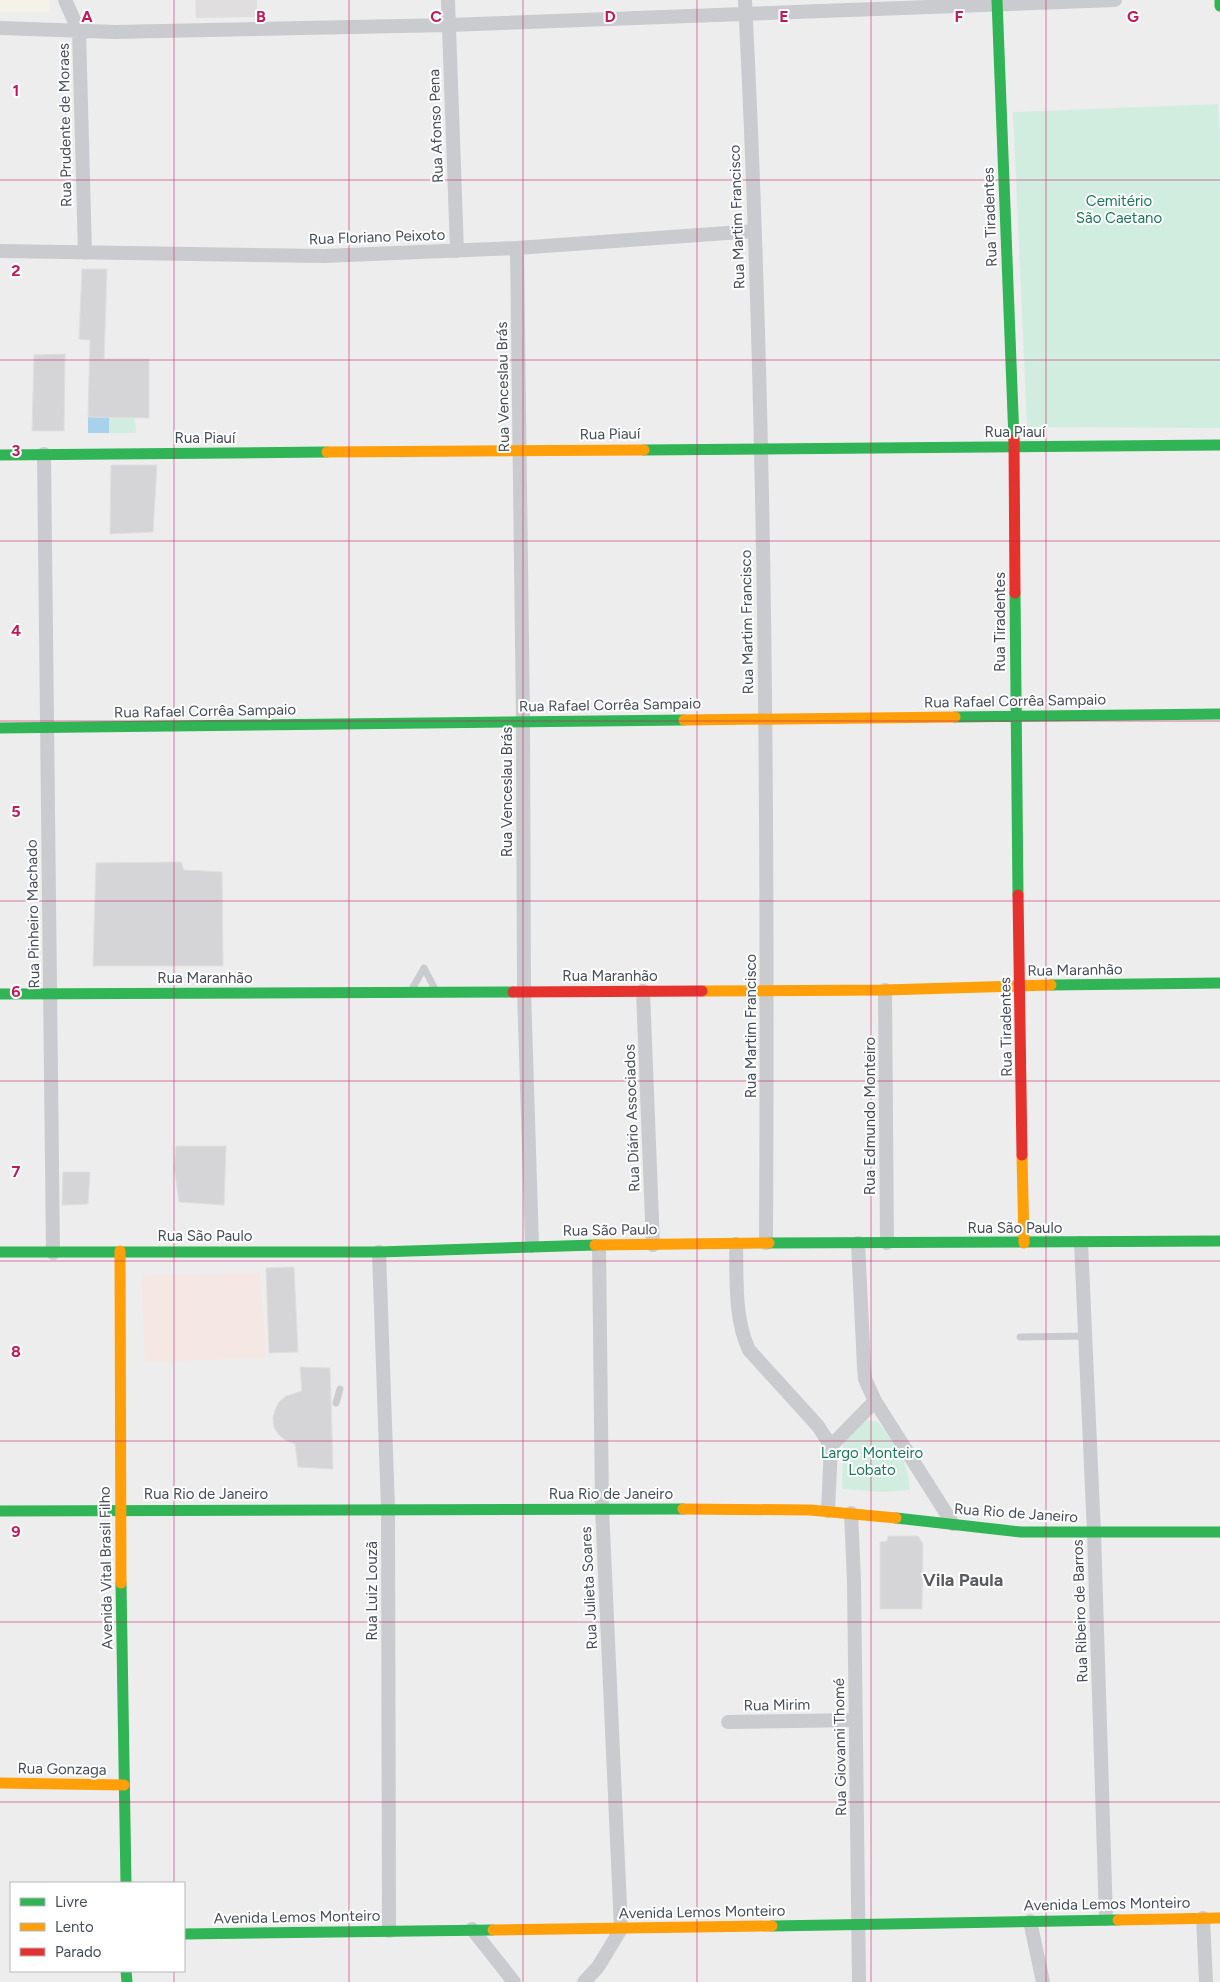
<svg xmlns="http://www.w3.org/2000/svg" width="1220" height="1982" font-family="Figtree,sans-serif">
	<rect width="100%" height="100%" fill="#eeeded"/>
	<path fill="#f5f3e8" d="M0,0H49V12H0Z"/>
	<path fill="#e0dedf" d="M195,0H257V17L196,18Z"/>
	<path fill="#f5e7e3" d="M260,1273L266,1358L145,1362L141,1275Z"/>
	<path fill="#d1ede0" d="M1218,104L1220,143V428L1027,427L1013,112Z
		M109,417L135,418L136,433H109Z
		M865,1420L878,1422C896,1446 908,1459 910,1490L883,1492L842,1489L843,1442Z"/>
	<path fill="#a6d2ea" d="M88,417H109V433H88Z"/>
	<path fill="#d5d5d7" stroke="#dfdfe0" d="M82,269H107L104,359H149V418L88,417L90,340L79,339Z
		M65,354L64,431H32L34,355Z
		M111,465H157L153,532L110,534Z
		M181,862L184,870L222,872L223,966H93L96,863Z
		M176,1146H226L224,1205L179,1202L174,1167Z
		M63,1172H90L88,1204L62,1205Z
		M294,1267L298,1352L269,1353L266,1268Z
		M300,1367L330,1368L333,1469L298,1467L295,1444L285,1440L278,1434L274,1427L273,1418L275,1410L279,1402L286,1396L302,1391Z
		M888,1536H918L923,1544L922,1609H880V1542L887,1541Z"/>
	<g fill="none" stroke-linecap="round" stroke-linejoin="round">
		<path stroke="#c9cbce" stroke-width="7" d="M412,989L424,968L436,991
			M1020,1337L1086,1336
			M336,1403L340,1389"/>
		<path stroke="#c9cbce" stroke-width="14" d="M65,0L79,31L85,253
			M448,0L457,251
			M745,0C766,414 768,829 766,1243
			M0,28L115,32L449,25L1115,0
			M517,248L523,721L524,991L532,1246
			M0,251L324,256L517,248L755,231
			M44,454L53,1253
			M885,990L887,1243
			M643,991L653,1245
			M858,1243L864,1367L865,1379L875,1401L953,1524
			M1081,1243L1094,1533L1106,1919
			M736,1244C737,1279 734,1318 749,1350L818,1426L831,1446L828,1511
			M379,1252L388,1509L389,1931
			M831,1446L875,1401
			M851,1513L854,1581L859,1982
			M728,1722L856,1720
			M1203,1918L1206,1982
			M1030,1921L1043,1982
			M472,1929L514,1982
			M584,1982L598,1967L621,1929L602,1508L599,1246"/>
		<path stroke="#30b455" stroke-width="11" d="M997,0L1014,440
			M1220,0V6
			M644,450L1220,445
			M0,455L327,452
			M1015,593L1018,895
			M955,717L1220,714
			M0,728L684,720
			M1051,985L1220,983
			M0,994L513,992
			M769,1243L1220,1241
			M0,1252H379L595,1245
			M0,1511L683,1509
			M896,1518L1021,1532H1220
			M121,1583L126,1883
			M772,1926L1118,1920
			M184,1934L493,1930
			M126,1971L127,1982"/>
		<path stroke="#ff9f0a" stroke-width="11" d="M327,452L644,450
			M684,720L955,717
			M702,991L885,990L1051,985
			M1022,1155L1024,1243
			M595,1245L769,1243
			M120,1251L121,1583
			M683,1509L810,1510L896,1518
			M0,1783L124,1785
			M1118,1920L1220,1918
			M493,1930L772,1926"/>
		<path stroke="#e5322d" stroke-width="11" d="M1014,440L1015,593
			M1018,895L1022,1155
			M513,992L702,991"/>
	</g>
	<path fill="none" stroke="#c2185b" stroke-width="1" stroke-opacity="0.55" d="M174,0V1883M349,0V1982M523,0V1982M697,0V1982M871,0V1982M1046,0V1982M0,180H1220M0,360H1220M0,541H1220M0,721H1220M0,901H1220M0,1081H1220M0,1261H1220M0,1441H1220M0,1622H1220M0,1802H1220M174,1971V1982"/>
	<g text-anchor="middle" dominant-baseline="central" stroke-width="4" stroke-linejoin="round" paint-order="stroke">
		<g font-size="15" fill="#454c59" stroke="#fff">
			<text transform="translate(65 125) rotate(-91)">Rua Prudente de Moraes</text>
			<text transform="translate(436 126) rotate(-92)">Rua Afonso Pena</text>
			<text transform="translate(737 217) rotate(-92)">Rua Martim Francisco</text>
			<text transform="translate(990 217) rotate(-92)">Rua Tiradentes</text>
			<text transform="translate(377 237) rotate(-2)">Rua Floriano Peixoto</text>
			<text transform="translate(503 387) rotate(-91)">Rua Venceslau Brás</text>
			<text x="1015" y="432">Rua Piauí</text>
			<text transform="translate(610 434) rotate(-1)">Rua Piauí</text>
			<text x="205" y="438">Rua Piauí</text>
			<text transform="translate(747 622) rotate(-91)">Rua Martim Francisco</text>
			<text transform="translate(1000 622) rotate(-90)">Rua Tiradentes</text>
			<text transform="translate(1015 701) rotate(-1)">Rua Rafael Corrêa Sampaio</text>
			<text transform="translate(610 705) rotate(-1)">Rua Rafael Corrêa Sampaio</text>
			<text transform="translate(205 711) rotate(-1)">Rua Rafael Corrêa Sampaio</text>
			<text transform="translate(507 792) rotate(-90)">Rua Venceslau Brás</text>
			<text transform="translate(33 914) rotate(-91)">Rua Pinheiro Machado</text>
			<text transform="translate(1075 970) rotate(-1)">Rua Maranhão</text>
			<text x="610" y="976">Rua Maranhão</text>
			<text x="205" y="978">Rua Maranhão</text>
			<text transform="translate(751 1026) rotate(-90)">Rua Martim Francisco</text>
			<text transform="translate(1006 1027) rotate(-91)">Rua Tiradentes</text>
			<text transform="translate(870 1116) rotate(-90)">Rua Edmundo Monteiro</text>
			<text transform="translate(632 1118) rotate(-92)">Rua Diário Associados</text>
			<text x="1015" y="1228">Rua São Paulo</text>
			<text transform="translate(610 1230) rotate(-1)">Rua São Paulo</text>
			<text x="205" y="1236">Rua São Paulo</text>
			<text x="206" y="1494">Rua Rio de Janeiro</text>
			<text x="611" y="1494">Rua Rio de Janeiro</text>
			<text transform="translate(1016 1513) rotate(4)">Rua Rio de Janeiro</text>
			<text transform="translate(106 1568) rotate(-91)">Avenida Vital Brasil Filho</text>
			<text transform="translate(589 1588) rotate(-93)">Rua Julieta Soares</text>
			<text transform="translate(372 1591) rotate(-90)">Rua Luiz Louzã</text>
			<text transform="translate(1080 1611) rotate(-92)">Rua Ribeiro de Barros</text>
			<text transform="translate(777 1705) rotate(-1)">Rua Mirim</text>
			<text transform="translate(840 1747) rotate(-91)">Rua Giovanni Thomé</text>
			<text transform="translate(62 1769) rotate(1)">Rua Gonzaga</text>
			<text transform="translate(1107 1904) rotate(-1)">Avenida Lemos Monteiro</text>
			<text transform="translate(702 1912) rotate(-1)">Avenida Lemos Monteiro</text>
			<text transform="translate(297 1917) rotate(-1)">Avenida Lemos Monteiro</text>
		</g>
		<g font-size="15" fill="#187856" stroke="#fff">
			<text x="1119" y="201">Cemitério<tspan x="1119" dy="17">São Caetano</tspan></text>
			<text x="872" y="1453">Largo Monteiro<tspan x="872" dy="17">Lobato</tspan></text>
		</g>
		<g font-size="18" font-weight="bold" fill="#595b61" stroke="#fff">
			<text x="963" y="1580">Vila Paula</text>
		</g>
	</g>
	<g font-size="16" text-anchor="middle" font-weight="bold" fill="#c2185b" stroke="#fff" stroke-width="4" stroke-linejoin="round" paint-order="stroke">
		<text x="87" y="22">A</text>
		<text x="261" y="22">B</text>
		<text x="436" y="22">C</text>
		<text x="610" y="22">D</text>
		<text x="784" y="22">E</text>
		<text x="959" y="22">F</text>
		<text x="1133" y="22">G</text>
		<text x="16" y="96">1</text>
		<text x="16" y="276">2</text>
		<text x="16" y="456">3</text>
		<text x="16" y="636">4</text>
		<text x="16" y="817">5</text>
		<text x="16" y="997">6</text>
		<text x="16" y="1177">7</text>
		<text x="16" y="1357">8</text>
		<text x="16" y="1537">9</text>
	</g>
	<rect x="10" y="1882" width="175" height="90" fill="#ffffff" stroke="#b5b7bd"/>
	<rect x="20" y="1898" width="25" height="8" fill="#30b455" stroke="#b5b7bd"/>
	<text x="55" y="1907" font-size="15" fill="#454c59">Livre</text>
	<rect x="20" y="1923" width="25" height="8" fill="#ff9f0a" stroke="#b5b7bd"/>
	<text x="55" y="1932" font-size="15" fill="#454c59">Lento</text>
	<rect x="20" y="1948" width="25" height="8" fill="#e5322d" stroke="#b5b7bd"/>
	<text x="55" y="1957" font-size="15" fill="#454c59">Parado</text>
</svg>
